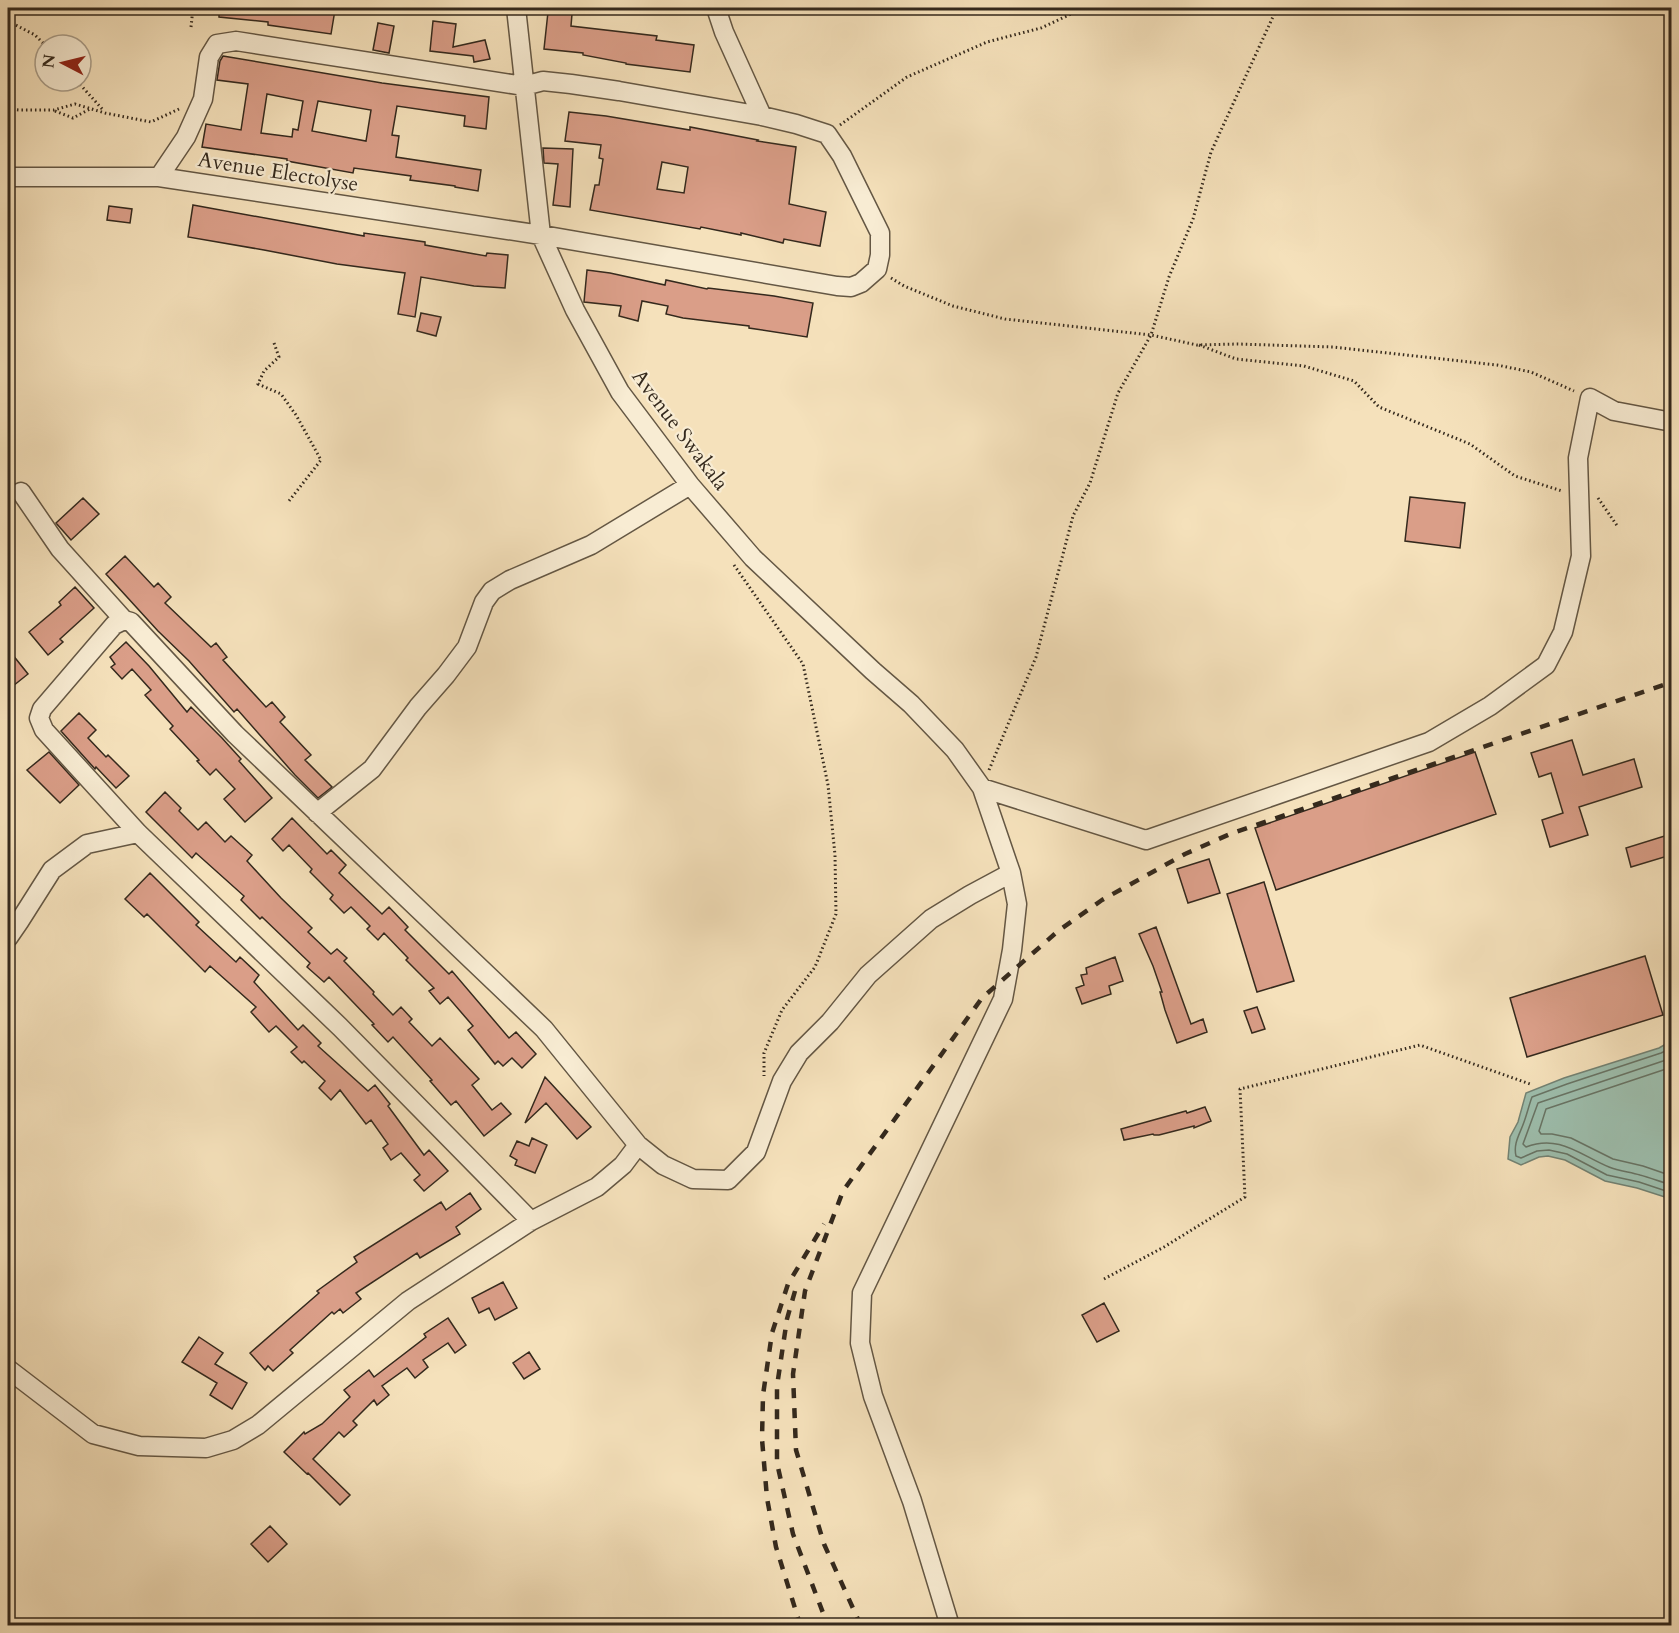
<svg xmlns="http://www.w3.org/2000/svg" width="1679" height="1633" font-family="Cardo,serif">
	<rect width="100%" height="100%" fill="#f5e1bb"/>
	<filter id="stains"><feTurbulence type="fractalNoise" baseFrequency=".00333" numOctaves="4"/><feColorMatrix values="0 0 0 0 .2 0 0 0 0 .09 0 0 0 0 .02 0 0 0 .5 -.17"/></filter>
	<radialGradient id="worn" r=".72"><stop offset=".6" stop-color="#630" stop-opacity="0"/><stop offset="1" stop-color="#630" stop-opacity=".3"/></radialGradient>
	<path fill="#9dbead" stroke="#738273" stroke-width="1.5" d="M1671,1041V1199L1637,1188L1605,1181L1565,1160L1548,1156L1539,1157L1521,1165L1508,1159L1510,1137L1518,1122L1526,1093L1564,1078L1659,1048Z"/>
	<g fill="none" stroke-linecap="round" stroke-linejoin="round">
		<path stroke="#687465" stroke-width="1.5" d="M1672,1048L1661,1053L1567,1084L1532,1097C1529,1105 1527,1114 1524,1122C1520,1134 1513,1143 1516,1156L1521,1158L1537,1151L1549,1150L1567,1154L1607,1175L1639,1182L1672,1193
			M1672,1056L1663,1061L1538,1103L1523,1144L1526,1147C1559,1134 1580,1155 1609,1167C1619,1171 1630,1172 1640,1175C1651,1178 1661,1182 1672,1185
			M1672,1067L1546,1109L1539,1131L1541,1134H1552L1571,1138L1613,1159L1643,1166L1672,1176"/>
	</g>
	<path fill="#da9e88" stroke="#34291d" stroke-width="1.5" fill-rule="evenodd" d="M219,8H319L335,10L331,34L268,25V22L219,17Z
		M548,12L572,14L571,26L657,36L656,40L694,45L690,72L626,64V63L583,55V53L544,49Z
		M433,21L456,24L453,47L485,40L490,59L474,62L473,56L430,51Z
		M378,23L394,26L389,53L373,50Z
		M223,56L382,83L489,97L486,129L464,126L465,116L397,106L392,135L399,136L396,157L481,170L478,191L455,187V186L410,180L411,176L354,168L353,173L287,161V159L202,147L206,124L241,130L248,84L217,80L220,61ZM267,94L303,101L298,130L293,129L292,137L261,133ZM318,101L371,110L366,141L312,131Z
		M569,112L606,116L690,130V127L758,140L757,141L796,147L789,204L826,212L820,246L784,239L783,243L741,233V235L701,227L700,229L590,210L595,185H599L603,159L599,158L601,145L565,141ZM662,162L688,167L684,193L657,189Z
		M543,148L573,149L570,207L553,205L558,164L544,163Z
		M193,205L364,236V233L425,242V245L486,256L487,253L508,255L505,288L474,286L421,277L415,317L398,314L405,273L337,264L264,250L188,237Z
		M109,206L132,209L130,223L107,220Z
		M587,270L610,273L665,285L666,280L707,289L708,288L774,296L813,303L807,337L749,328V326L683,318L666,314L668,306L642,301L638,321L619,316L621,306L584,302Z
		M421,313L441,317L436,336L417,331Z
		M1410,497L1465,503L1460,548L1405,541Z
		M83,498L99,514L71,540L56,523Z
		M125,556L154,587L158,583L171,597L165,603L211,647L216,643L227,657L223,660L266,707L272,702L285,717L280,722L311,755L305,760L332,787L318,798L295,775L237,709L234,712L189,661L158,631L106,574Z
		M75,587L94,608L60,639L63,642L48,655L29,632L61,605L59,602Z
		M126,642L149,666L187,712L191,707L222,738L241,759L239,761L272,798L245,822L224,799L235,789L216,769L210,775L197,761L199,760L170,729L173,726L145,695L151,690L132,669L122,679L111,667L115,664L110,657Z
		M8,649L28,674L8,690Z
		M79,713L96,730L88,738L106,757L108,755L129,776L116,788L96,767L95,769L61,731Z
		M1572,740L1583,775L1634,759L1642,787L1579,807L1588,835L1550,847L1542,820L1563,813L1551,773L1539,777L1531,753Z
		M49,752L79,785L60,803L27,770Z
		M1475,752L1496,814L1276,890L1255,828Z
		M165,792L181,808L179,811L198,830L206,822L225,842L231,836L252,855L247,861L281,898L312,928L308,932L331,954L337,949L347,958L344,961L374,992L373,994L393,1015L401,1007L412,1019L409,1022L432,1046L440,1038L479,1079L472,1085L492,1110L501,1103L511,1114L484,1136L456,1101L451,1105L430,1081L432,1080L393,1037L388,1042L372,1025L374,1024L329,977L324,982L307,967L310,963L262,917L260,919L241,900L244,896L196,853L192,858L146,812Z
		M292,818L327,854L331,850L346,865L339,873L382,914L389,907L408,927L405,930L449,974L452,971L509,1038L516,1032L536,1054L522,1068L512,1058L503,1066L498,1061L495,1064L468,1030L473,1026L448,997L440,1004L429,991L434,988L406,960L408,958L384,933L378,940L367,929L370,926L351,907L344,913L330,899L333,895L310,872L312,869L289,845L283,851L272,839Z
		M1671,834V855L1631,867L1626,848Z
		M1209,859L1220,893L1188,903L1177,869Z
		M150,873L199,922L196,925L236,962L240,957L259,975L254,982L298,1030L303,1025L321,1043L318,1046L368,1091L375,1085L390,1104L388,1106L424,1155L429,1150L448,1171L424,1191L414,1180L420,1175L401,1153L391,1160L383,1148L388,1144L371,1120L366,1124L340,1090L331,1100L319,1088L325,1081L304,1061L302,1063L291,1052L297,1047L276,1026L269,1032L251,1012L256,1007L210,966L205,972L147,914L144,917L125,899Z
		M1264,882L1294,981L1257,992L1227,894Z
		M1156,927L1191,1024L1203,1019L1207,1032L1177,1043L1165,1010L1160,992H1162L1153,966L1139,934Z
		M1645,956L1663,1015L1527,1057L1510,998Z
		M1115,957L1123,981L1109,986L1111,994L1082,1004L1076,988L1084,985L1081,975L1087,974L1086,968Z
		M1257,1007L1265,1029L1252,1033L1244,1011Z
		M545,1077L591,1127L577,1139L546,1103L525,1123Z
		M1205,1107L1211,1121L1194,1128V1126L1159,1135H1154L1153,1134L1124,1140L1121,1129L1186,1111L1187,1113Z
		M532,1138L547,1145L535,1173L515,1165L517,1160L510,1156L517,1141L529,1146Z
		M470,1193L481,1209L456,1227L460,1234L420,1258L417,1253L356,1293L361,1299L343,1313L340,1309L334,1314L332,1312L290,1350L293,1353L273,1371L268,1366L265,1370L250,1353L319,1293L317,1291L357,1262L354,1257L441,1202L446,1210Z
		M503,1282L517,1308L495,1320L489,1308L479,1313L472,1298Z
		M1104,1303L1119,1331L1097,1342L1082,1315Z
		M448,1318L466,1345L455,1353L448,1343L423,1360L428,1367L415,1378L407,1368L382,1386L389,1395L377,1405L374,1400L353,1421L357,1425L344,1437L339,1432L313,1459L350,1495L340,1505L308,1473L307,1474L284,1452L304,1432L305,1434L322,1424L350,1397L344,1390L369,1370L374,1377L426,1337L424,1334Z
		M199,1337L223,1353L215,1364L247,1383L232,1409L210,1395L217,1383L182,1362Z
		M529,1352L540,1369L524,1379L513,1363Z
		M270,1526L287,1544L268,1562L251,1544Z"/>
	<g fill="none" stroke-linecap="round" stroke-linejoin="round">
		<defs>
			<path id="minor" d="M516,8L541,235L575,310L620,392L690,485L753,558L873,671L911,704L955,750L982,788L1011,873L1017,904L1012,950L1003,999L862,1293L860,1343L873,1396L912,1501L950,1626
				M716,8L724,32L762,116
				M8,177H159L541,235L837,286L851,287L861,283L877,269L880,255V233L842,156L827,134L796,124L762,116L619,91L571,84L543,81L524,86L236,41L217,44L209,57L203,99L186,137L159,177
				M21,492L60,549L124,620L131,622L235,734L544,1029L638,1145L663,1165L693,1179L728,1180L756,1152L782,1081L799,1053L830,1022L868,975L931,919L970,895L1011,873
				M124,620L114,625L42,709L39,718L44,730L138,833L340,1027L531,1221
				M982,788L1146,840L1429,742L1490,706L1546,665L1563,632L1581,556L1578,458L1590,398L1614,411L1672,422
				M317,813L372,769L418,707L446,675L467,647L484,602L492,591L510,580L591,545L690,485
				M8,938L19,922L52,870L87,844L138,833
				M8,1369L93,1434L139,1446L206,1448L233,1440L258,1425L408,1301L531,1221L597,1187L623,1165L638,1145"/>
		</defs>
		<use href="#minor" stroke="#645744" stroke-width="21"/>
		<path stroke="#34291d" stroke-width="3" stroke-dasharray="1.5 3" stroke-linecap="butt" d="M8,21L35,35L45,45
			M191,27L193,8
			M77,81L104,111
			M8,109L19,110H54L75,104L105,113L151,122L179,109
			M55,111L73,118L90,109
			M840,125L907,77L987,42L1041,28L1084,8
			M891,278L904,286L953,306L1005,319L1151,335L1197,345L1238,344L1333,347L1497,365L1531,372L1574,391
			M274,343L279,357L264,371L258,384L281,394L296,415L321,460L289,501
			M1199,345L1236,359L1304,366L1354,381L1379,407L1470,444L1515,476L1562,491
			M1598,498L1618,527
			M734,565L803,664L828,785L835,855L836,914L815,967L782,1010L764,1053V1076
			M989,770L1036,657L1073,516L1090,483L1118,393L1151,335L1169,277L1193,219L1211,152L1277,8
			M1104,1279L1164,1247L1245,1197L1240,1089L1420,1045L1530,1084"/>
		<use href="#minor" stroke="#f8ecd3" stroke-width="18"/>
		<path stroke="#34291d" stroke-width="4.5" stroke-dasharray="10 10" stroke-linecap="butt" d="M795,1291L787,1319L777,1386V1463L793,1534L828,1626
			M802,1626L798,1618L776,1547L767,1498L762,1439L763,1395L772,1333L788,1284L824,1224
			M861,1626L824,1544L796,1450L793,1374L805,1291L843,1191L982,998L1058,931L1102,900L1185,854L1230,834L1672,682"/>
	</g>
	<g text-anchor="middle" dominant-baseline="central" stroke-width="4.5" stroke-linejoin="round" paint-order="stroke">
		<g font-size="21" fill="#34291d" stroke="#f8ecd3">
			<text transform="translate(278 172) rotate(9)">Avenue Electolyse</text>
			<text transform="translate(680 430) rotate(53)">Avenue Swakala</text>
		</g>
	</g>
	<rect width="1679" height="1633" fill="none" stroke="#f5e1bb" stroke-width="30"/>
	<rect x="9" y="9" width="1661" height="1615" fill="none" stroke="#34291d" stroke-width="3"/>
	<rect x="15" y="15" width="1649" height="1603" fill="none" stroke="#34291d" stroke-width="1.5"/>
	<g transform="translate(63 63) rotate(277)"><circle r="28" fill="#f8ecd3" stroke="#aa9e8a" stroke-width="1.5"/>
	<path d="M0-4.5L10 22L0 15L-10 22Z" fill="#8f2418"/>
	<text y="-9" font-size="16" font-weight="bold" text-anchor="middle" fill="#34291d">N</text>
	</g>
	<rect width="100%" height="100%" filter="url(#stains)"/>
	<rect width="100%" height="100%" fill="url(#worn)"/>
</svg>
